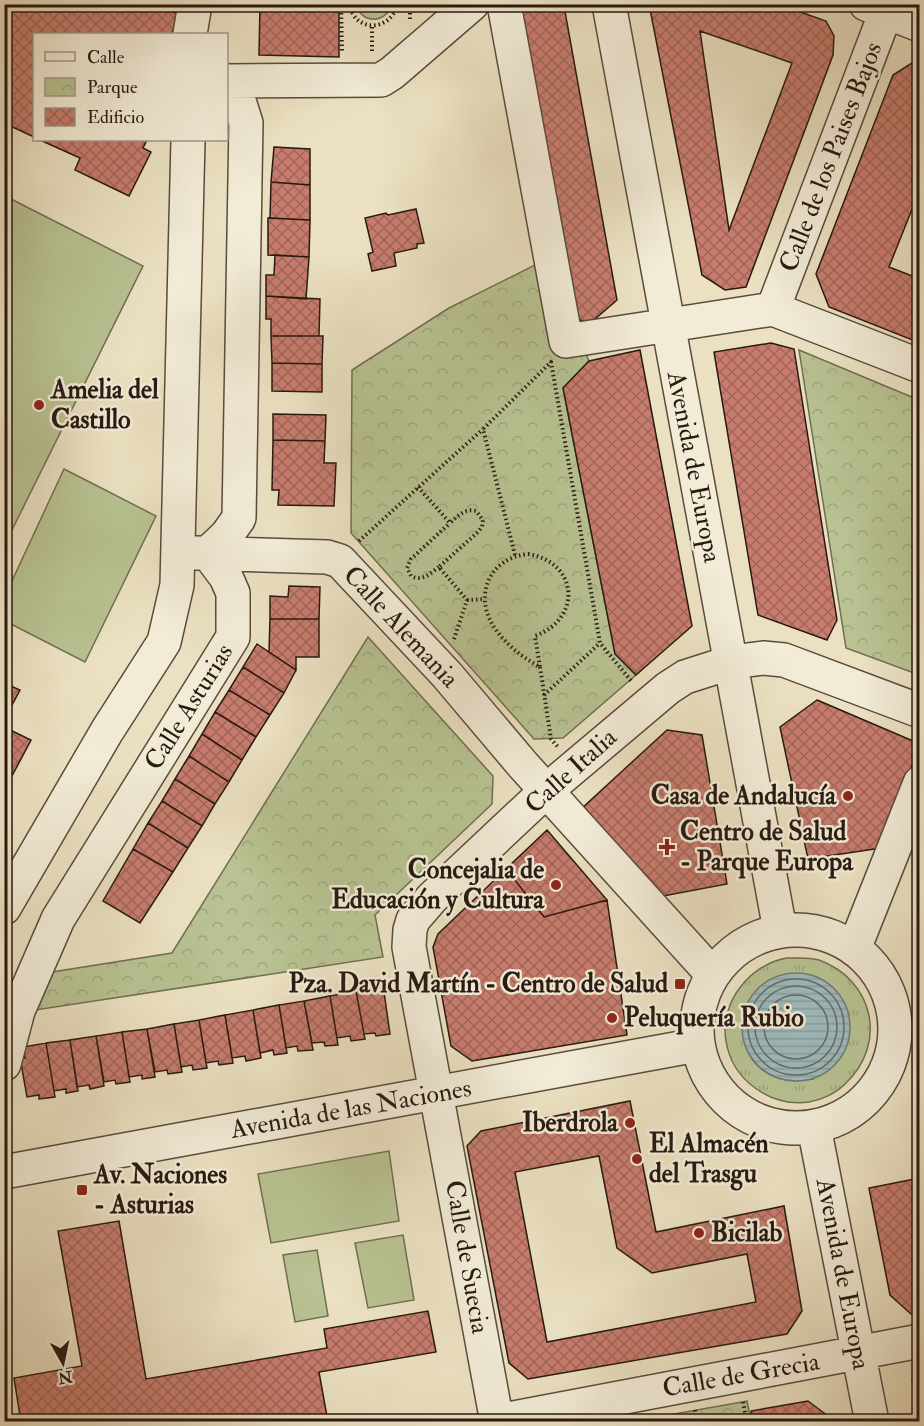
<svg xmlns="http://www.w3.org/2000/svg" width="924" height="1426" font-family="'IM FELL Double Pica',serif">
	<defs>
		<pattern id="grass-tufts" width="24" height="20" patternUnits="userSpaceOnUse" patternTransform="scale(1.5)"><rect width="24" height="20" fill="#b8c292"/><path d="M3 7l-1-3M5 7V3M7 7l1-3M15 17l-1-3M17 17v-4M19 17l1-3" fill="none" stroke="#9ea67d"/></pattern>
		<pattern id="park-crowns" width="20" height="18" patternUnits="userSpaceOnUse" patternTransform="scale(1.5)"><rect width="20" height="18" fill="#b8c292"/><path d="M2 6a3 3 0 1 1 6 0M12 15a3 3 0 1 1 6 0" fill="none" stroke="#9ea67d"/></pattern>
		<pattern id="water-rules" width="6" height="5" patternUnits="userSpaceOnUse" patternTransform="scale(1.5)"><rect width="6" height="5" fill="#9ebbbe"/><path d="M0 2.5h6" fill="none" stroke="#88a0a2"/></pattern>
		<pattern id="building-cross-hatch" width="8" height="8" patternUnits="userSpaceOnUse" patternTransform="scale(1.5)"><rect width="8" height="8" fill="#c77c6e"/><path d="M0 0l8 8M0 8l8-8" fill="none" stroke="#a26559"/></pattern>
	</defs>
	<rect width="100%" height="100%" fill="#ebe1c2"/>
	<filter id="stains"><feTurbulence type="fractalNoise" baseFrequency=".00333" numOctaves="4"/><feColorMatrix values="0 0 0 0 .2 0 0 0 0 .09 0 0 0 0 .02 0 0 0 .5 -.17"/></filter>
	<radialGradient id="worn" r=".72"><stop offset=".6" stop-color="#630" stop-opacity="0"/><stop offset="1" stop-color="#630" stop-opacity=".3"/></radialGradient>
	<path fill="url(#grass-tufts)" stroke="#706e52" stroke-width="1.5" fill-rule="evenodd" d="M787,958C797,958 810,957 819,960C874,980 888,1044 845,1084C836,1093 822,1100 809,1102C770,1107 732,1080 726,1041C719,1003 750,964 787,958ZM744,1010L813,1079C765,1087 736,1058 744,1010Z"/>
	<path fill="url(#park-crowns)" stroke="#706e52" stroke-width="1.5" d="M356,5L392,4V5C385,24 362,24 356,5Z
		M555,255L569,315L589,361L563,388L615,654L636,675L563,738L534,739L351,533L352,370L449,308Z
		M799,350L919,400V673H914L846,648Z
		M368,637L493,776L492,804L375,915L383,957L29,1011L27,976L172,953Z
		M747,1401L751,1421H635Z"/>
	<path fill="#b8c292" stroke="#706e52" stroke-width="1.5" d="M5,196L143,266L5,544Z
		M64,469L156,516L85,662L5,621V596Z
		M389,1151L399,1221L271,1243L258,1174Z
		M403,1235L414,1300L368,1308L355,1243Z
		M317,1250L328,1316L295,1322L283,1255Z"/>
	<path fill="url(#water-rules)" stroke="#6f7a79" stroke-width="1.5" d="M742 1027a54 54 0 1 1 108 0a54 54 0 1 1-108 0Z"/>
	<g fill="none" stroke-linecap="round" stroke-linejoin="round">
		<path stroke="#636a68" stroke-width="1.5" d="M748 1027a48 48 0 1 1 96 0a48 48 0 1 1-96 0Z
			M755 1027a41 41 0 1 1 82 0a41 41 0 1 1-82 0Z
			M764 1027a32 32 0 1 1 64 0a32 32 0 1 1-64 0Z"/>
	</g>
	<path fill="url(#building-cross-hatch)" stroke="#281912" stroke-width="1.5" fill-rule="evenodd" d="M4,4H158L181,16L171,34H34V137L4,123Z
		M260,4H339V57L259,55Z
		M528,4L564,6L617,300L589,324L569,315L514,17Z
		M649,4H778L826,21L834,36L833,55L746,287L725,290L702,275ZM700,31L792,63L729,230Z
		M918,59L920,60V189L889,267L920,279V343L829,307L816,274L893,75Z
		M40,140H147L143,148L151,152L129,196L75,170L80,158Z
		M274,147L310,149V185L271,182Z
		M271,182L310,185V220L270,218Z
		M416,209L424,243L417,244V248L394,253L396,266L372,271L368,254L373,252L365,218L386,213L388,215Z
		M268,218L310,220L309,257L268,255Z
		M275,255L309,257L306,299L266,296V275H274Z
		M266,296L320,299L319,336H271V319H266Z
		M271,336H323L322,364L272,363Z
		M771,343L794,349L837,620L827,640L758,615L714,352Z
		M640,350L692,626L636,675L615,654L563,388L589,361Z
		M272,363L322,364V392L272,391Z
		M273,414L326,415L325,441L273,440Z
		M273,440L325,441L324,463H336L334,506L278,505L279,490H272Z
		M289,586L320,587L319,619H270V596L288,597Z
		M270,619H319V657H296V670L269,652Z
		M257,644L296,670L284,693L243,667Z
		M243,667L284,693L270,715L229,690Z
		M4,683L20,690L4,720Z
		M229,690L270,715L256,737L215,712Z
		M817,700L920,744L881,848L808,859L780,727Z
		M215,712L256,737L242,760L202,734Z
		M4,727L31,740L4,791Z
		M667,730L702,735L727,884L658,897L581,809Z
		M202,734L242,760L229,782L189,756Z
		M189,756L229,782L215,804L175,779Z
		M175,779L215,804L202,826L162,801Z
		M162,801L202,826L188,848L148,823Z
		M148,823L188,848L173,872L133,849Z
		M547,830L607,900L544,917L506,869Z
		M133,849L173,872L140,923L103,901Z
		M506,869L544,917L607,900L627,1035L472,1061L451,1046L433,947L438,934Z
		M383,985L390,1034L376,1036L375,1033L364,1034L356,991Z
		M356,991L365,1039L351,1041L350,1036L337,1038L330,996Z
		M330,996L338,1045L325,1046L324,1042L312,1043L304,1001Z
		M304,1001L313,1050L298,1051L297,1046L286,1048L279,1005Z
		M279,1005L287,1053L274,1055L273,1050L260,1053L253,1010Z
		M253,1010L261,1058L246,1061L245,1056L232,1058L225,1015Z
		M225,1015L233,1063L219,1065L218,1061L206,1063L199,1020Z
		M199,1020L207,1068L193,1070L192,1065L181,1067L174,1024Z
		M174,1024L182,1072L168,1074L167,1070L155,1072L147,1029Z
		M147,1029L155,1077L142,1079V1075L129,1077L122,1032Z
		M122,1032L130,1082L116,1084L115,1080L104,1082L96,1036Z
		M96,1036L104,1086L90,1089L89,1085L77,1087L70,1040Z
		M70,1040L78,1091L66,1093V1089L54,1091L46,1043Z
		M46,1043L55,1097L39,1099V1095L27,1097L20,1058H25L23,1047Z
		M630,1101L656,1232L784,1206L802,1311L787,1334L528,1379L509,1363L467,1146L481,1131ZM599,1156L617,1248L652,1273L747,1254L756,1302L547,1342L515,1172Z
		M920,1178V1313L911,1314L890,1295L869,1188Z
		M119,1221L146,1379L327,1348L324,1329L428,1311L436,1352L319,1372L328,1422H89L88,1415L48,1422H21L14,1378L82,1366L58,1231Z
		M920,1369V1422H919L912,1380Z
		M808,1401L836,1422H753L751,1411Z"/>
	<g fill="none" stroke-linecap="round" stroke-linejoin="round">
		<defs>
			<path id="minor" d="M504,4L566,341L773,309L920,366
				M609,4L780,930
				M866,4L920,25
				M190,34L195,4
				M226,81L381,80L392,73L472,4
				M773,309L889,4
				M196,553L327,557L340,561L447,675L523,765L713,975
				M4,908L107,731L164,642L177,585L188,140
				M697 1029a99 99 0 1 1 198 0a99 99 0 1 1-198 0Z
				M854,949L920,783
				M4,1064L18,1011L58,919L233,637V593L226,577L208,553L227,535L239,518L246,123L240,104L226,91
				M814,1127L872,1422
				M4,1172L697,1045
				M493,1422L920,1341
				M497,1422L409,947L410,930L413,920L432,898L547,790L668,688L685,677L732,662L763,658L784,660L920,711"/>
		</defs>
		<use href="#minor" stroke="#594b3e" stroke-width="36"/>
		<path stroke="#281912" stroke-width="4" stroke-dasharray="1.5 3" stroke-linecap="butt" d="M341,4L342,52
			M349,4C355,33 390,32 398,4
			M410,19V4
			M372,51V25
			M418,487L450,523C458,516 465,508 476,511L483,520L482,527L478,532L439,567L467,600L453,642
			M359,541L483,429
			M528,554C578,562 583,618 535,636L540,667C522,657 506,645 494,627C473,594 490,558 528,554Z
			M515,555L483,429L551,362L600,643L632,682
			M439,567C430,573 423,582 411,576L407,568L411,559L450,523
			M467,600L485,599
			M540,667L551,739L558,747
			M544,695L600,643
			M743,1402L747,1422
			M695,1410L697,1422"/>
		<use href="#minor" stroke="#f2ecd7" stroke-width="33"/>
	</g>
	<g fill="#8f2418" stroke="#f2ecd7" stroke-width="2">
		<circle cx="39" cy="405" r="6"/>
		<circle cx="848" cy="796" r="6"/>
		<path d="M664 838h6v6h6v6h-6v6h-6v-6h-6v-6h6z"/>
		<circle cx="556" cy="885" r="6"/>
		<rect x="674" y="978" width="12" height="12" rx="3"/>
		<circle cx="612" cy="1018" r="6"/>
		<circle cx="630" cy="1123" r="6"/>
		<circle cx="637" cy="1159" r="6"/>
		<rect x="76" y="1184" width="12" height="12" rx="3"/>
		<circle cx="699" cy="1233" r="6"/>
	</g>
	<g text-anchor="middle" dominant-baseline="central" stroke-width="5" stroke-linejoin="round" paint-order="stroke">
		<g font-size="26" fill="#281912" stroke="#f2ecd7">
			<text transform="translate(831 157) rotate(-69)">Calle de los Paises Bajos</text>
			<text transform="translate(694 467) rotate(79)">Avenida de Europa</text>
			<text transform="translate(401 627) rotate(47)">Calle Alemania</text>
			<text transform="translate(189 707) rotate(-58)">Calle Asturias</text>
			<text transform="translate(571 771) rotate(-42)">Calle Italia</text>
			<text transform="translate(351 1109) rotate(-10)">Avenida de las Naciones</text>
			<text transform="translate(467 1257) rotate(80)">Calle de Suecia</text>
			<text transform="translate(843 1274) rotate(79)">Avenida de Europa</text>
			<text transform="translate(741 1375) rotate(-10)">Calle de Grecia</text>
		</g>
		<g font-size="26" font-weight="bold" fill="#281912" stroke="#f2ecd7" text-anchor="start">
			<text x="51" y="390">Amelia del<tspan x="51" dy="30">Castillo</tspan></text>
			<text x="836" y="796" text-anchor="end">Casa de Andalucía</text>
			<text x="680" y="832">Centro de Salud<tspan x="680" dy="30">- Parque Europa</tspan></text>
			<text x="544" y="870" text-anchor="end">Concejalia de<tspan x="544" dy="30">Educación y Cultura</tspan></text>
			<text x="668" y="984" text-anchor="end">Pza. David Martín - Centro de Salud</text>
			<text x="624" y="1018">Peluquería Rubio</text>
			<text x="618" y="1123" text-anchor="end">Iberdrola</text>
			<text x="649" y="1144">El Almacén<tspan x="649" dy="30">del Trasgu</tspan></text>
			<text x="94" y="1175">Av. Naciones<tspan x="94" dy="30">- Asturias</tspan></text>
			<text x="711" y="1233">Bicilab</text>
		</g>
	</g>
	<rect width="924" height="1426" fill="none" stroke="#ebe1c2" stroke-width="24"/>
	<rect x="6" y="6" width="912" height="1414" fill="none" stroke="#281912" stroke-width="3"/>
	<rect x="12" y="12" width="900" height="1402" fill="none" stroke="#281912" stroke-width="1.5"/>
	<rect x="33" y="33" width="195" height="108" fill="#f2ecd7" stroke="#a19888" stroke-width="1.5"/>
	<rect x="45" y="52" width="30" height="9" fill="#f2ecd7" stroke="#a19888" stroke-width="1.5"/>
	<text x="87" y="63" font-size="18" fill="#281912">Calle</text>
	<rect x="45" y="78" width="30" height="18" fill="url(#park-crowns)" stroke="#a19888" stroke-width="1.5"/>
	<text x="87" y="93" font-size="18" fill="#281912">Parque</text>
	<rect x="45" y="108" width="30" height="18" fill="url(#building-cross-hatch)" stroke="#a19888" stroke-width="1.5"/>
	<text x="87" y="123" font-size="18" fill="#281912">Edificio</text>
	<g transform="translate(63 1363) rotate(171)" stroke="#f2ecd7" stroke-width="4.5" paint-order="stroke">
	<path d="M0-4.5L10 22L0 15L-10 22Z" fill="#281912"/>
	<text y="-9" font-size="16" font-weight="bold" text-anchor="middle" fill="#281912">N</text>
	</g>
	<rect width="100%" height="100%" filter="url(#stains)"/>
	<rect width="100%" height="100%" fill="url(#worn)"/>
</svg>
